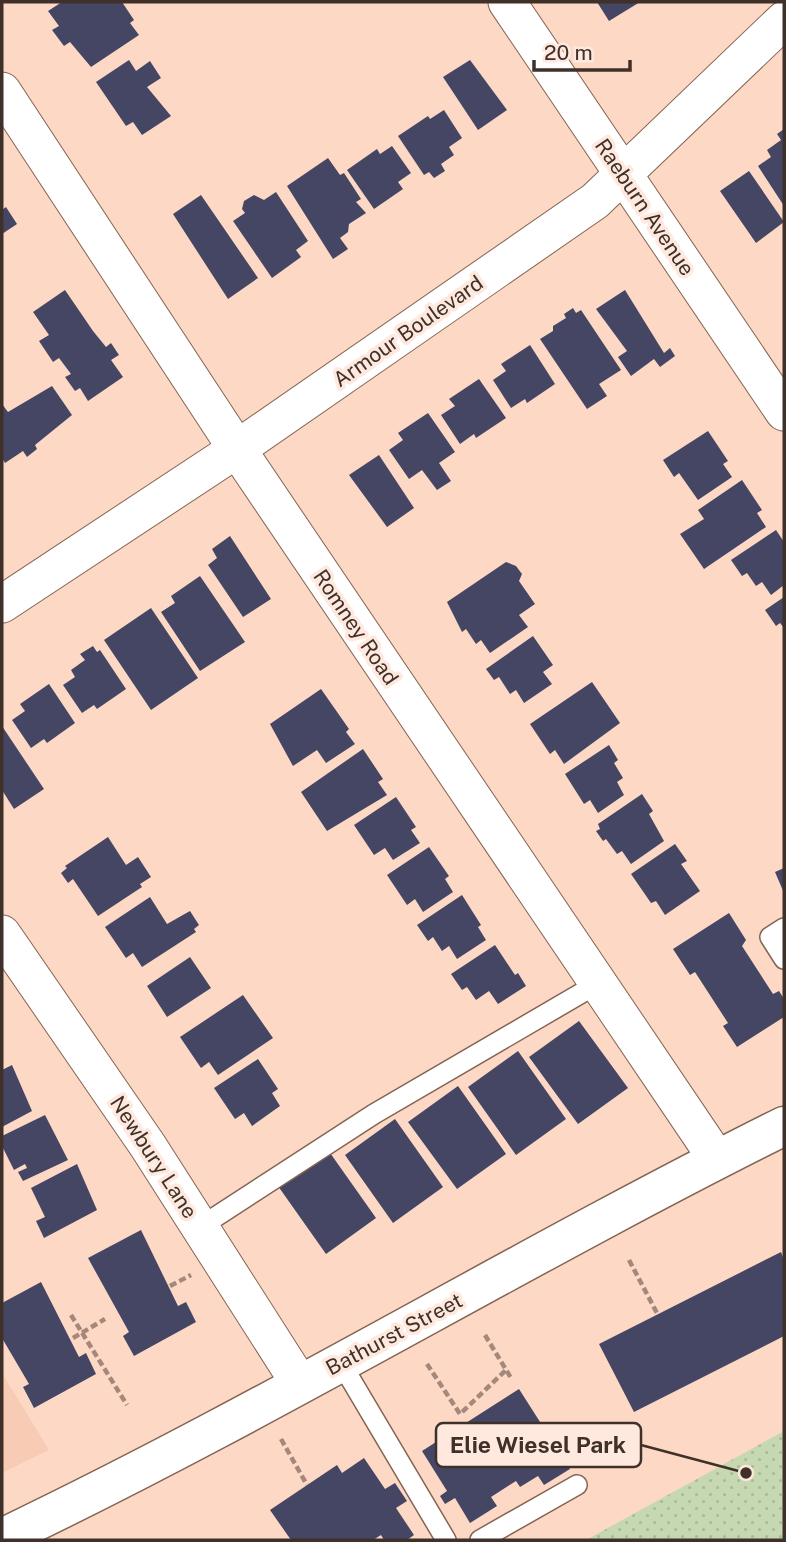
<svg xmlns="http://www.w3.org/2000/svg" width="786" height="1542" font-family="'Public Sans',sans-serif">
	<defs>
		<pattern id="park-dots" width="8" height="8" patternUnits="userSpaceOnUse" patternTransform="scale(1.75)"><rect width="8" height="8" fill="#c6d8b1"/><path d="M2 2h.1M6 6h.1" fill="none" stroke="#abba98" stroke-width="1.8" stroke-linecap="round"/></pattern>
	</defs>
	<rect width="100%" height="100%" fill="#fdd8c4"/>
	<path fill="#f8ccb4" d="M2,1373L49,1450L2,1473Z"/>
	<path fill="url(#park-dots)" d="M784,1431V1540H586Z"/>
	<path fill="#454664" d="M62,2H122L134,20L130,23L139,35L91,67L70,42L64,46L52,30L59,26L48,11Z
		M597,2H640L609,21Z
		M129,60L136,71L150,61L161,78L147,87L171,116L142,135L133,122L126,126L96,82Z
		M470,60L507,110L478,130L443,77Z
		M444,110L462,138L449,147L454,155L441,164L445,171L434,178L429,172L424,175L398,136L428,116L430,119Z
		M784,129V206L758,166L771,157L767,150L781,140L777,134Z
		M392,146L411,173L398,182L403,189L374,209L347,170L377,149L380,154Z
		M328,158L340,175L344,173L361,199L356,202L366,213L349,224L348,232L340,238L348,249L333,259L287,186Z
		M749,171L784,222L756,243L720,191Z
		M276,192L308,241L296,250L301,257L272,278L233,221L245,213L242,209L244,201L254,195L264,200Z
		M201,195L258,278L228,299L173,214Z
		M6,207L17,224L2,234V210Z
		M65,290L93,331L106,347L111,343L119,355L111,360L123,377L88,401L80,388L75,391L65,377L71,374L59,358L53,362L39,341L49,335L33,312Z
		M625,290L664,353L670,348L675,356L660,367L654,359L631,376L618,357L627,351L596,309Z
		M573,308L576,313L581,310L621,370L599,384L607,396L587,409L540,339L553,331V326L566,318L564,314Z
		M530,345L555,384L527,403L525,399L511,408L493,380L506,371L501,364Z
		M479,379L506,418L476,438L474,434L460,444L441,415L455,406L449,399Z
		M52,386L72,415L35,445L37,449L27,457L23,451L5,463L2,458V404L8,412Z
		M428,413L455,452L439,463L451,481L437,490L422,470L409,479L389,450L403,440L398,433Z
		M708,431L728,461L723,464L732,477L698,500L679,473L674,477L663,460Z
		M379,455L414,508L387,527L349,475Z
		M742,480L762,510L757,513L766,527L704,569L680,534L704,519L698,510Z
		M776,530L784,542V585L771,595L762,582L756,586L747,573L742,576L731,560Z
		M230,536L271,599L243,617L208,565L217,558L212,549Z
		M506,562L516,566L522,574L519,581L535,604L519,615L528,627L490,653L481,640L476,644L466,629L462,632L447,602Z
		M200,576L245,642L200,671L161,612L175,603L171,596Z
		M784,597V628L780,623L776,626L765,610Z
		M151,608L198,678L151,710L104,640Z
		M533,636L553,665L543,672L552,684L524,703L516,690L510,694L499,677L494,680L486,669Z
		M93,646L97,652L100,650L126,689L97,709L94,705L82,713L63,685L75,677L71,670L85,660L80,654Z
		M592,682L620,723L564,764L555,750L550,754L530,724Z
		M49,684L75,723L47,743L44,739L31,748L12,720L25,711L20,704Z
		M321,689L349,729L346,732L355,744L326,763L317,750L293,766L270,724Z
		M2,726L44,789L14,809L2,790Z
		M609,745L618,760L614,763L623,778L617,782L624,795L598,813L590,800L584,804L565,774Z
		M363,749L383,779L378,782L387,795L327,831L301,792Z
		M642,794L653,811L649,814L664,841L631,864L622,851L617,854L606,839L603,841L596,831L600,829L598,824Z
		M396,797L416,827L411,830L420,843L393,860L385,848L374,855L354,825Z
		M108,837L126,865L138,857L151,877L140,884L142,887L98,916L73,879L68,883L61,873L67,868L65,866Z
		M675,844L687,861L681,864L700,891L665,915L656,901L651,903L631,874Z
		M429,847L449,876L445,879L453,892L423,912L415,899L407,905L387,875Z
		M784,868V893L775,872Z
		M462,895L481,925L478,927L486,940L457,959L449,946L442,951L433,937L428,941L417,925Z
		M150,897L167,924L190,911L199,925L194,929L196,932L142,967L133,953L126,958L105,927Z
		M729,913L746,940L742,946L773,994L779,991L784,999V1017L737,1047L723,1026L728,1023L695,972L690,975L673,949Z
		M495,945L515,975L518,973L526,986L498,1004L489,991L476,1000L467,987L462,990L451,974Z
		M190,957L211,988L167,1017L147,986Z
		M243,995L273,1038L218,1075L209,1062L201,1068L180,1037Z
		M579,1021L628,1088L578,1124L529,1057Z
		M518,1051L566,1119L516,1155L468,1087Z
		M258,1059L278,1089L272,1093L280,1106L252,1126L244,1113L235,1119L214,1088Z
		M12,1065L32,1111L2,1127V1070Z
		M458,1086L506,1154L457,1189L408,1122Z
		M45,1115L68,1160L23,1181L18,1172L27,1168L25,1164L14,1170L2,1146V1136Z
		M395,1119L443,1187L393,1223L345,1155Z
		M328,1150L376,1218L326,1254L278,1186Z
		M77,1164L97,1210L44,1238L36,1221L45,1217L31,1188Z
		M141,1230L178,1306L186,1302L196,1322L134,1356L123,1336L129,1332L88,1258Z
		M781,1252L784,1260V1336L634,1412L599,1344Z
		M41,1282L79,1357L86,1353L96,1374L34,1408L23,1387L29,1384L2,1338V1303Z
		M519,1389L570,1469L544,1485L538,1476L520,1487L516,1481L491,1497L497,1506L470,1523L455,1498L445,1504L440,1496L447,1491L422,1451Z
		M364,1458L385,1489L395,1483L407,1501L396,1508L414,1535L407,1540H384L381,1535L373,1540H291L270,1510L337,1465L342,1473Z"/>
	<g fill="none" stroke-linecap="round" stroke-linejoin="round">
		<defs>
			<path id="lane" d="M784,928L770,937L784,959
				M200,1227L374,1114L597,984
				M341,1363L446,1540
				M480,1540L577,1485"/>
			<path id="street" d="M507,2L784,412
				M2,91L237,449L717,1159
				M2,604L237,449L595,201L784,20
				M2,934L148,1146L300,1384"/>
			<path id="secondary" d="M2,1538C268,1411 521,1257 784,1126"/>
		</defs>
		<use href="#lane" stroke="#846453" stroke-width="22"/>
		<use href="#street" stroke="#846453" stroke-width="39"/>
		<use href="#secondary" stroke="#846453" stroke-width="41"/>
		<path stroke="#a3887b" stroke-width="4.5" stroke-dasharray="7 3.5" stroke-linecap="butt" d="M629,1260L658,1315
			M170,1286L191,1275
			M71,1315L127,1405
			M485,1335L511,1378
			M73,1338L105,1319
			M427,1364L460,1414L506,1370
			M281,1439L307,1485"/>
		<use href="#lane" stroke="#fff" stroke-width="19"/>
		<use href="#street" stroke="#fff" stroke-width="37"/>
		<use href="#secondary" stroke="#fff" stroke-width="38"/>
	</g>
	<g text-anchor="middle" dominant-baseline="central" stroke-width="7" stroke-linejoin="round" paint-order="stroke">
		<g font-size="21" fill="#3f3029" stroke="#ffe8dd">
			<text transform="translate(645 207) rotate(56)">Raeburn Avenue</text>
			<text transform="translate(408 331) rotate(-35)">Armour Boulevard</text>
			<text transform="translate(356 627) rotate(56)">Romney Road</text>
			<text transform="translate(154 1157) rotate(57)">Newbury Lane</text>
			<text transform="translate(394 1334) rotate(-28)">Bathurst Street</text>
		</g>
	</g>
	<path fill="none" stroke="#3f3029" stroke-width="2.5" d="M746 1473L641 1445"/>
	<circle fill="#3f3029" stroke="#ffe8dd" stroke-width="2.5" cx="746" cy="1473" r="7"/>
	<rect fill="#ffe8dd" stroke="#3f3029" stroke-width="2.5" x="436" y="1423" width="205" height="44" rx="7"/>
	<g font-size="23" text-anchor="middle" font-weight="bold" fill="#3f3029">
		<text x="538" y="1453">Elie Wiesel Park</text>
	</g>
	<rect width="786" height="1542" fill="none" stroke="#3f3029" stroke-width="7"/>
	<path d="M534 60v10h96v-10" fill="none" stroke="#3f3029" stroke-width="3.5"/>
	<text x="544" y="60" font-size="21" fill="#3f3029" stroke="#ffe8dd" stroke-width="5" paint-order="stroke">20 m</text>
</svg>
